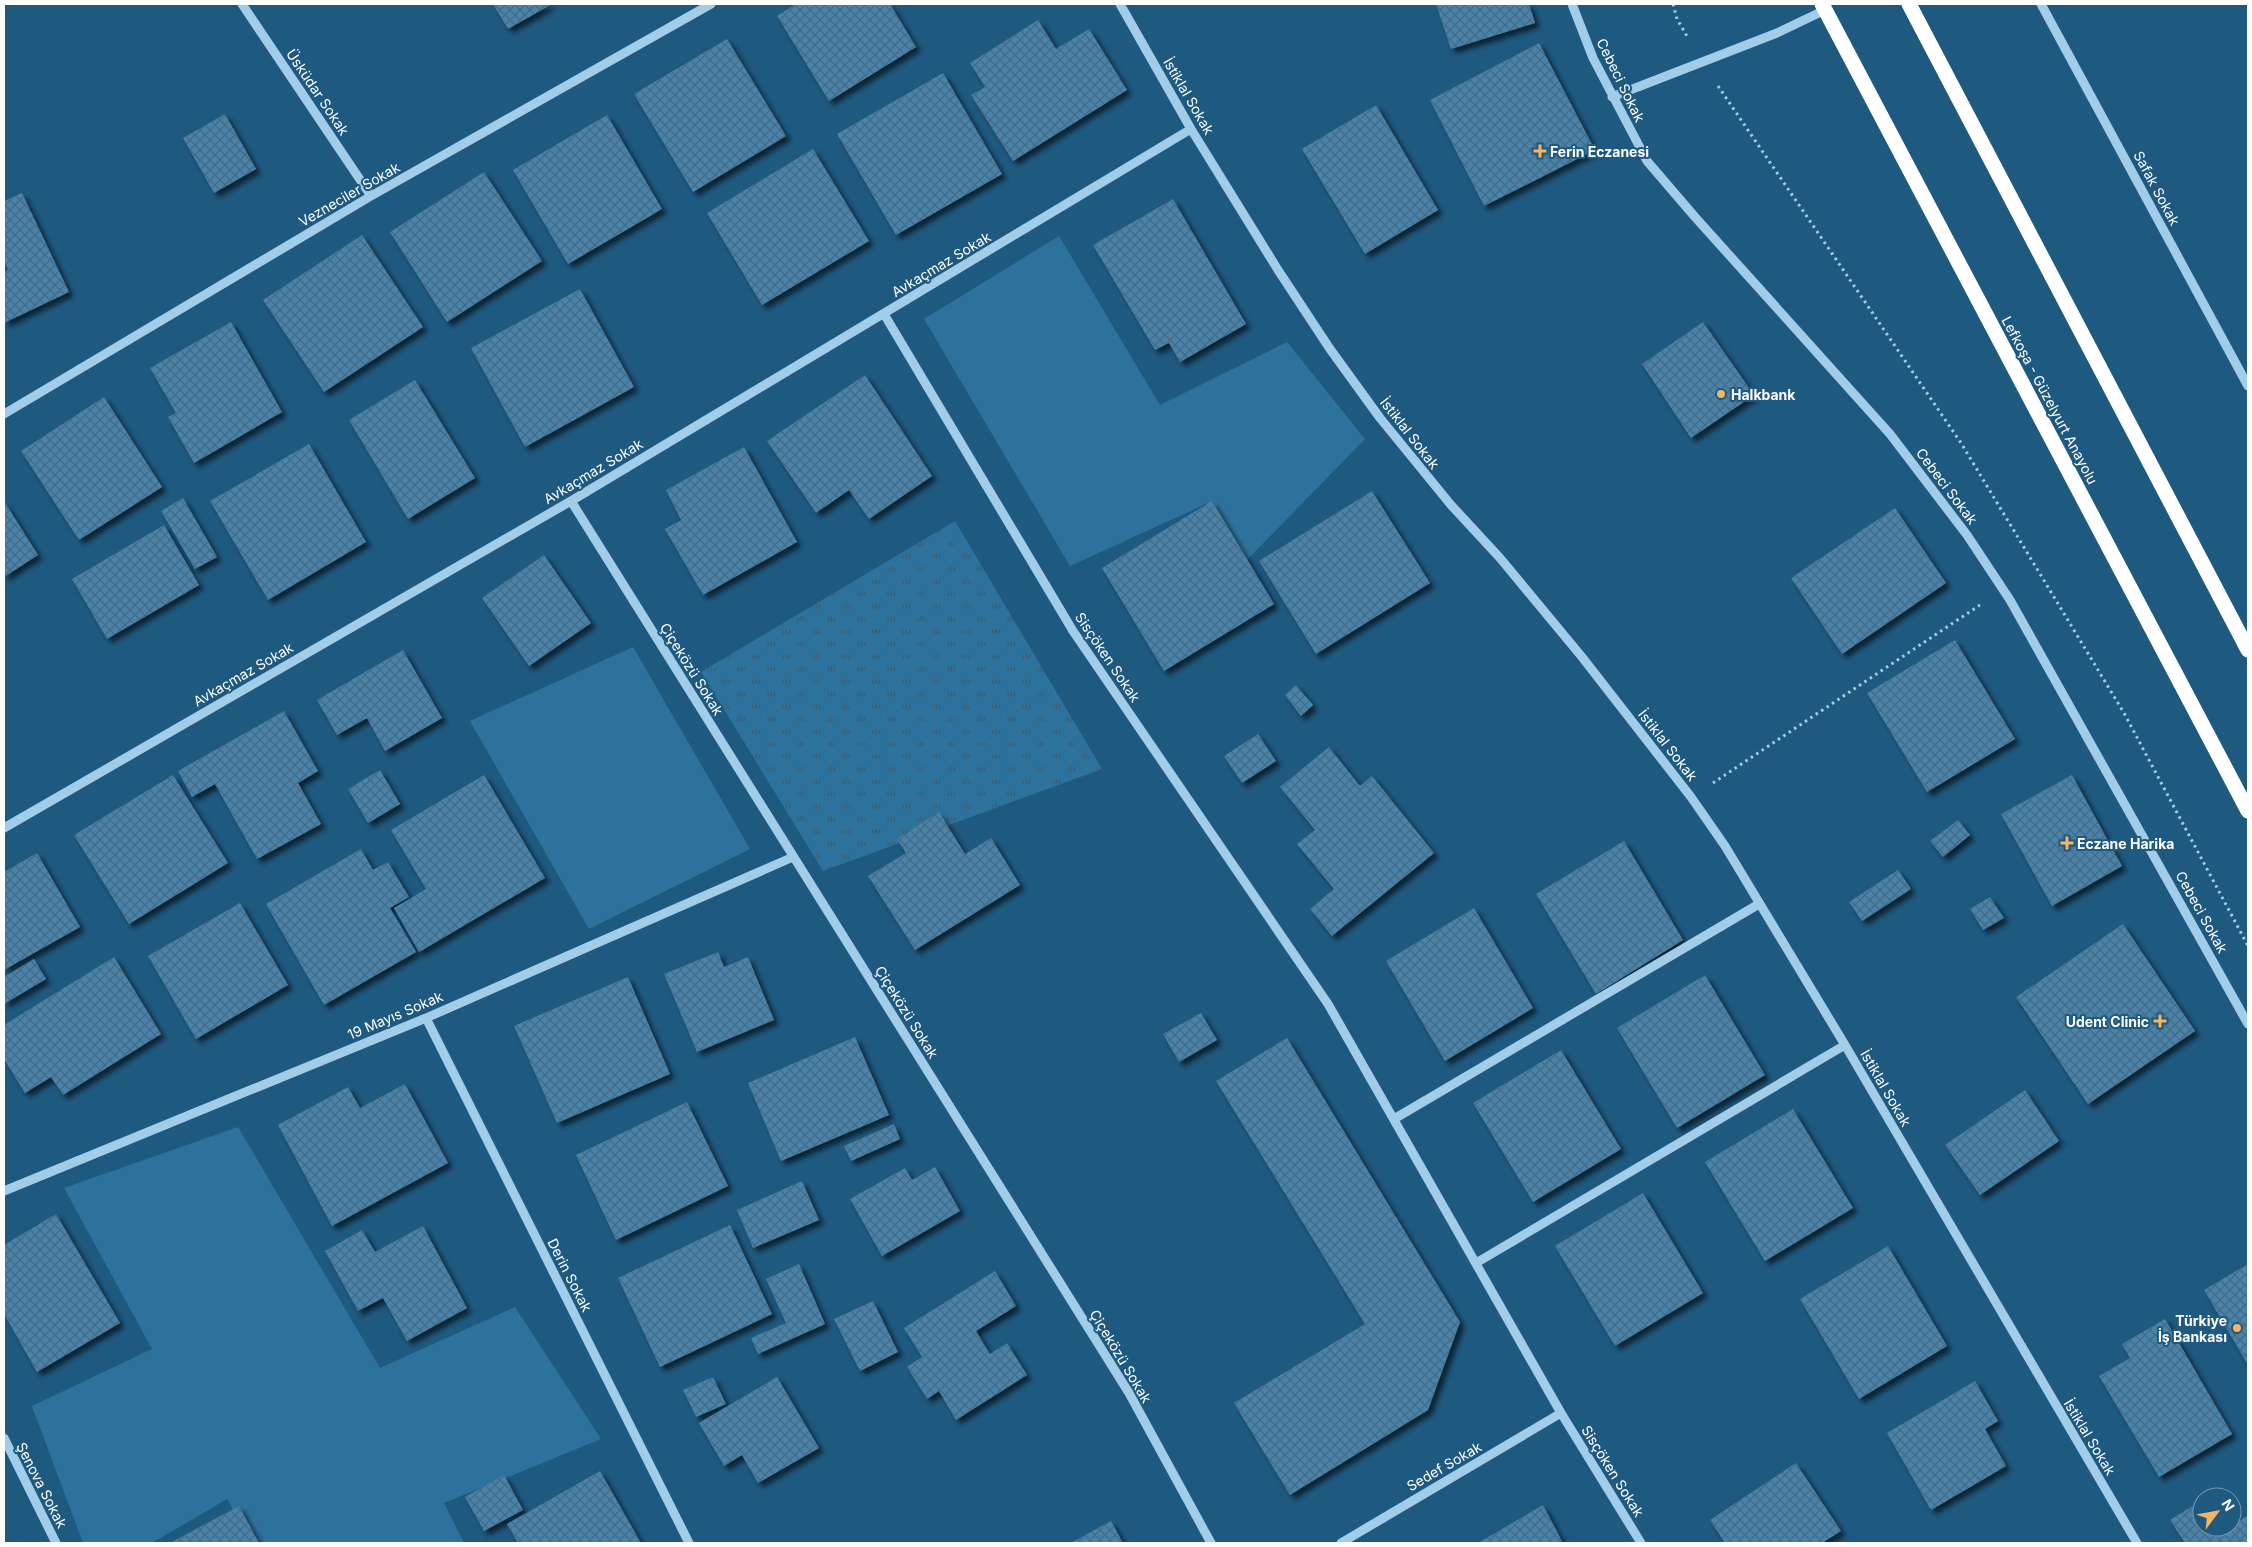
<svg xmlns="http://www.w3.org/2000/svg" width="2252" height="1547" font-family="Inter,sans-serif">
	<defs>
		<pattern id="park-tufts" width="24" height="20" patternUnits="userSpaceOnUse" patternTransform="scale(1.25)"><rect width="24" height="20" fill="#2d729d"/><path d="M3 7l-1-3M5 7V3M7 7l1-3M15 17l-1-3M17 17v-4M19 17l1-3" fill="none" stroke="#405b6c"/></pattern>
		<pattern id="building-cross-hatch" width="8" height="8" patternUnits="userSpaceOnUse" patternTransform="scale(1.25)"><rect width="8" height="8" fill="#4683aa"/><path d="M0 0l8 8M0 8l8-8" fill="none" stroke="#496a80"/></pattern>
		<filter id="shadow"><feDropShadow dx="4.5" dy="4.5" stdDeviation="2.5" flood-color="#0009"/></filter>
	</defs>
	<rect width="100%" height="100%" fill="#1e5980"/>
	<path fill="#2d729d" d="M1059,236L1160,405L1287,342L1365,439L1247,560L1208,503L1070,566L924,319Z
		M633,647L750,849L589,929L470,721Z
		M238,1127L380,1368L515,1307L601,1439L444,1503L464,1543H253L227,1499L152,1543H83L32,1406L152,1349L64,1188Z"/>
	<path fill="url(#park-tufts)" d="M955,521L1102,769L823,871L701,672Z"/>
	<path fill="url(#building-cross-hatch)" filter="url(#shadow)" d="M493,4H552L508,29Z
		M796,4H890L916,47L829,101L777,16Z
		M1436,4H1529L1535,23L1451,49Z
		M1038,20L1056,49L1089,29L1127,90L1013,161L971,95L985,87L970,63Z
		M727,39L786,136L693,192L634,94Z
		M1539,43L1595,150L1484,206L1430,100Z
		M943,73L1002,174L896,235L837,134Z
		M1376,105L1438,210L1365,254L1302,149Z
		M225,114L256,169L214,193L183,138Z
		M607,115L662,209L568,264L513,170Z
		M813,149L869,241L762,305L707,213Z
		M484,172L542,261L447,322L390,232Z
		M22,193L69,292L4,323V272L8,270L4,261V201Z
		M1173,199L1246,324L1180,362L1169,343L1155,350L1093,245Z
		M362,235L423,327L324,392L263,300Z
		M580,289L634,387L525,447L471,348Z
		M231,322L282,412L194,463L168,417L176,413L150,368Z
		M1703,322L1754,395L1691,438L1642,364Z
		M865,375L932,476L869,519L849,490L816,513L767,441Z
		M415,380L475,478L408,519L349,420Z
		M104,397L162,487L79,540L21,451Z
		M309,444L366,542L268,600L210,501Z
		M744,447L797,542L703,595L665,529L681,520L666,490Z
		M1372,491L1430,583L1316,654L1259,561Z
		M183,498L217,557L195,569L161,511Z
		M4,501L38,555L4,577Z
		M1212,501L1274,604L1164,671L1102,568Z
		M1895,508L1946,583L1842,654L1791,578Z
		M164,525L199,585L107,639L72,579Z
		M544,555L591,623L529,666L482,598Z
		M1955,640L2015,739L1927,792L1867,693Z
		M403,650L442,718L385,751L367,718L337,735L317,700Z
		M1296,685L1313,705L1301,716L1285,695Z
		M284,711L318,771L298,783L321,824L257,859L215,784L192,797L178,771Z
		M1258,734L1276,761L1242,783L1224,756Z
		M1329,747L1360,786L1372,776L1434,853L1332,936L1310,909L1334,889L1297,844L1315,830L1280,787Z
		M380,770L400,804L368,823L348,789Z
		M173,775L228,863L129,924L74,835Z
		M484,775L545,878L419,952L394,908L426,889L391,830Z
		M2072,775L2122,866L2052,906L2001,814Z
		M939,812L965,854L991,838L1020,885L915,950L868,876L906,853L897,839Z
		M1958,820L1970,835L1943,857L1930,841Z
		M1624,841L1683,940L1596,994L1536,894Z
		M361,849L373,870L388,862L409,897L390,908L416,952L324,1005L266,904Z
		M37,853L80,927L4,970V872Z
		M1898,870L1911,889L1862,921L1849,902Z
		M1990,897L2004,918L1983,930L1970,909Z
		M240,903L288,985L196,1039L148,956Z
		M1474,908L1533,1008L1445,1061L1386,961Z
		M2123,924L2195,1031L2088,1104L2016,997Z
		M718,952L724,967L748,957L774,1020L697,1052L664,974Z
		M114,957L161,1034L63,1095L51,1077L25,1093L4,1059V1025Z
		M34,959L46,979L4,1004V977Z
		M1705,975L1765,1075L1677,1128L1617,1028Z
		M628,977L670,1074L557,1123L514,1026Z
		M1201,1013L1217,1040L1179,1062L1163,1034Z
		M855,1037L889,1115L781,1161L748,1083Z
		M1287,1038L1460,1322L1428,1410L1290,1495L1234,1403L1365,1324L1216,1081Z
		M1561,1050L1621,1149L1533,1202L1473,1103Z
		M405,1084L448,1163L332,1226L278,1125L348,1087L360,1108Z
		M2025,1090L2059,1141L1980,1195L1945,1145Z
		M687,1102L728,1186L616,1240L576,1155Z
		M1793,1109L1853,1208L1765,1261L1705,1162Z
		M894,1124L900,1139L851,1161L844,1146Z
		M935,1167L960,1211L882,1256L850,1199L905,1168L912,1180Z
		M802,1181L819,1220L753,1248L737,1210Z
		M1643,1193L1703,1293L1615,1346L1555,1246Z
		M56,1214L120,1323L37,1372L4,1314V1245Z
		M730,1225L772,1314L660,1367L618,1278Z
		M423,1226L467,1308L407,1341L383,1298L358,1311L325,1251L362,1230L375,1252Z
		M1888,1246L1947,1346L1859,1399L1800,1299Z
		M799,1264L825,1324L758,1354L751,1338L786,1323L766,1279Z
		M2248,1264V1365L2204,1290Z
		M995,1271L1016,1306L976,1331L990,1354L1007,1343L1027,1375L956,1420L939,1391L927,1399L907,1367L922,1357L904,1328Z
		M873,1301L898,1352L860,1371L834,1319Z
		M2165,1319L2232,1434L2159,1477L2099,1376L2130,1358L2122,1344Z
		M713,1377L726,1404L696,1417L683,1390Z
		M777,1377L819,1448L758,1483L742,1455L724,1466L699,1423Z
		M1975,1381L1998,1421L1985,1429L2006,1466L1931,1510L1887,1433Z
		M1796,1463L1841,1531L1822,1543H1725L1710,1520Z
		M600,1471L641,1543H518L507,1524Z
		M504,1475L523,1510L484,1531L465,1497Z
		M2218,1489L2223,1497H2207Z
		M2202,1500V1527H2232V1511L2239,1521L2248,1515V1543H2185L2170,1520Z
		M1543,1505L1563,1543H1478Z
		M239,1506L259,1543H170Z
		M1111,1521L1123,1543H1071Z"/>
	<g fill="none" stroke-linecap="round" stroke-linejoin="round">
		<path stroke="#a2cde9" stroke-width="3" stroke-dasharray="2.5 4" stroke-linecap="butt" d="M1673,4L1677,19L1688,38
			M1718,86L1961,443L2124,713L2248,946
			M1713,783L1980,605"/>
		<path stroke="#a2cde9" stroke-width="9" d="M242,4L371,196
			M1120,4L1191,129L1278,270L1330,349L1380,418L1451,505L1500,558L1582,657L1691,797L1725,846L1845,1045L2137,1543
			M1572,4L1593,58L1647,161L1695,217L1890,434L1967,535L2010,600L2248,1024
			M2041,4L2248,386
			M1612,97L1777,33L1825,10
			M884,314L1073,631L1328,1004L1561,1413L1641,1543
			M4,414L371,196L711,4
			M571,501L1129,1393L1211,1543
			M4,828L571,501L1191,129
			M426,1018L689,1543
			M1394,1119L1759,904
			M4,1191L426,1018L793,857
			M1476,1263L1845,1045
			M4,1438L56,1543
			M1341,1543L1561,1413"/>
		<path stroke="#fff" stroke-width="15" d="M1822,4L2248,811
			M1909,4L2248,650"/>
	</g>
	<g fill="#f8b461" stroke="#1e5980" stroke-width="2">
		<path d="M1537.5 143.5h5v5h5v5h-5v5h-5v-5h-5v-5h5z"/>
		<circle cx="1721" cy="394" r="5"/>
		<path d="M2064.5 835.5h5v5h5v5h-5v5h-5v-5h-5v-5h5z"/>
		<path d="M2157.5 1013.5h5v5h5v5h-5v5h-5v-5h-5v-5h5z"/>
		<circle cx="2237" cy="1328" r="5"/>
	</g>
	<g text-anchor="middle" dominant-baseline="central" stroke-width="4" stroke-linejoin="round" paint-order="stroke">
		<g font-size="14" fill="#fff" stroke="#1e5980">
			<text transform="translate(1621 80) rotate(64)">Cebeci Sokak</text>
			<text transform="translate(318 92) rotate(56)">Üsküdar Sokak</text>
			<text transform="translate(1189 96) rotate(60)">İstiklal Sokak</text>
			<text transform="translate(2157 188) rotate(62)">Safak Sokak</text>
			<text transform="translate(349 194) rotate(-30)">Vezneciler Sokak</text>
			<text transform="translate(941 264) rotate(-31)">Avkaçmaz Sokak</text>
			<text transform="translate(2050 400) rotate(62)">Lefkoşa - Güzelyurt Anayolu</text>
			<text transform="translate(1410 433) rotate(52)">İstiklal Sokak</text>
			<text transform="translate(593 471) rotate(-31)">Avkaçmaz Sokak</text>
			<text transform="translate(1947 486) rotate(53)">Cebeci Sokak</text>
			<text transform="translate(1108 657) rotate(56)">Sisçöken Sokak</text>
			<text transform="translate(692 669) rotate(58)">Çiçeközü Sokak</text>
			<text transform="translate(243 674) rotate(-30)">Avkaçmaz Sokak</text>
			<text transform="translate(1668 745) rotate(52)">İstiklal Sokak</text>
			<text transform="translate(2202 912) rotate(61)">Cebeci Sokak</text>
			<text transform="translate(907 1012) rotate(58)">Çiçeközü Sokak</text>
			<text transform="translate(395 1015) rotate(-23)">19 Mayıs Sokak</text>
			<text transform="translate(1886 1088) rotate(60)">İstiklal Sokak</text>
			<text transform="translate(570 1275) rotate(63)">Derin Sokak</text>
			<text transform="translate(1121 1356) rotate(59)">Çiçeközü Sokak</text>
			<text transform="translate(2090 1437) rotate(59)">İstiklal Sokak</text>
			<text transform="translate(1444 1466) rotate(-30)">Sedef Sokak</text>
			<text transform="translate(1613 1471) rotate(58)">Sisçöken Sokak</text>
			<text transform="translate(42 1485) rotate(63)">Şenova Sokak</text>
		</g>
		<g font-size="14" font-weight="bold" fill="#fff" stroke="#1e5980" text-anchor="start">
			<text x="1550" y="151">Ferin Eczanesi</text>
			<text x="1731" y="394">Halkbank</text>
			<text x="2077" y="843">Eczane Harika</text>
			<text x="2149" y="1021" text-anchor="end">Udent Clinic</text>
			<text x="2227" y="1320" text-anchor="end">Türkiye<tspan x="2227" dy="16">İş Bankası</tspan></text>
		</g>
	</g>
	<rect width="2252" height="1547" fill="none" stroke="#ffffff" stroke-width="10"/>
	<g transform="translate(2217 1512) rotate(58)"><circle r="24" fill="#1e5980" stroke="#789bb3"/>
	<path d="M0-4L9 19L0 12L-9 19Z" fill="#f8b461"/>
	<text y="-8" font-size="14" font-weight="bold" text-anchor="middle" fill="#ffffff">N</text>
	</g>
</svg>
